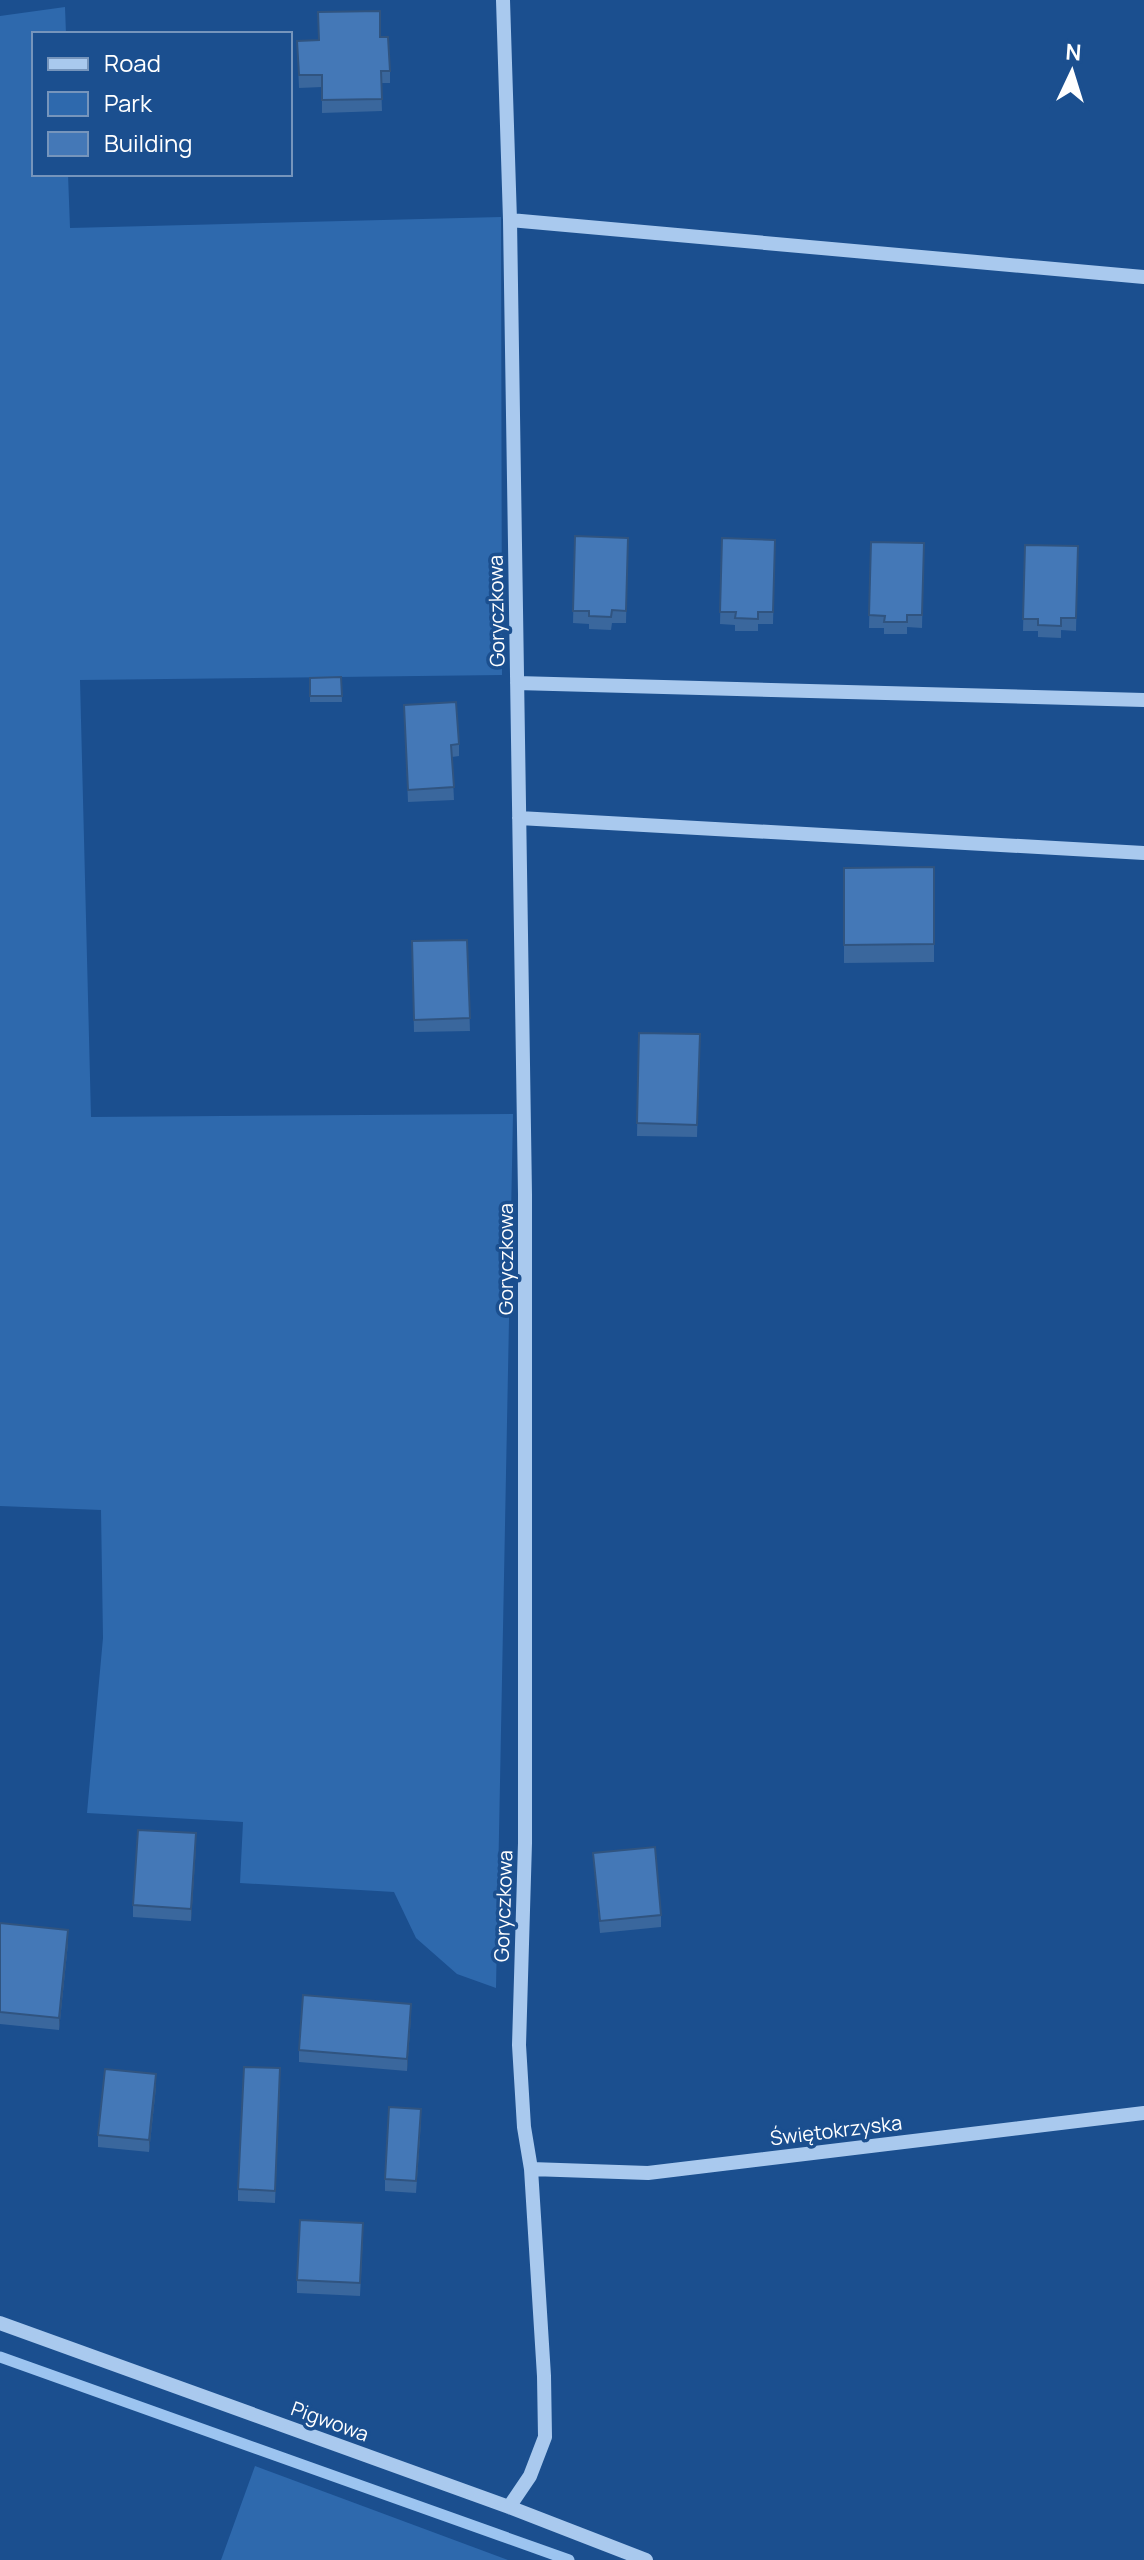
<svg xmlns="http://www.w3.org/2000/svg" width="1144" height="2560" font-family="Manrope,sans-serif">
	<rect width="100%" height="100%" fill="#1b4f8f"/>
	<path fill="#2e69ad" d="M65,7L66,34H34V174H68L70,228L501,217L502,675L80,680L91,1117L513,1114L496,1988L457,1974L416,1938L394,1892L240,1883L243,1822L87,1813L103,1638L101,1510L0,1506V16Z
		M255,2466L508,2560H221Z"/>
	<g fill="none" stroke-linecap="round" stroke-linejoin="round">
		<path stroke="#9cc4f0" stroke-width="11" d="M0,2357L569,2560"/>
		<path stroke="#a9c9ee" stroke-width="14" d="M503,0L510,220L525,1194V1843L519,2045L524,2127L531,2169L544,2376L545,2437L530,2476L509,2507
			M510,220L1144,277
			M517,683L1144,700
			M519,818L1144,853
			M531,2169L648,2173L1144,2113
			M0,2323L509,2507L646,2560"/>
	</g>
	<path fill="#3a679d" d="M380,37L390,71V83H381L382,111L322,113V87L299,88L297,41Z
		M575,536L628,538L626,623H612L611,630L589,629V624L573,623Z
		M722,538L775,540L773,624H758V631H735V625L720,624Z
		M871,542L924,543L922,628L907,627V634H884V628H869Z
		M1025,545L1078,546L1076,631L1061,630V638L1038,637V631H1023Z
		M341,677L342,702H310V678Z
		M404,705L459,744V756L452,757L454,800L408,802Z
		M934,867V962L844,963V868Z
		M467,940L470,1031L414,1032L412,941Z
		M639,1033L700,1034L697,1137L637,1136Z
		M196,1846L191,1921L133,1917V1905Z
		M593,1853L661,1915V1927L600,1933Z
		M0,1923L68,1943L59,2030L0,2024Z
		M411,2016L407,2071L299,2062V2050Z
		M280,2081L275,2203L238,2201V2189Z
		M156,2087L149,2152L98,2147V2135Z
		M421,2121L416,2193L385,2191V2179Z
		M363,2235L360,2296L297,2293V2280Z"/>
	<path fill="#305480" d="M196,1833V1846L191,1921V1909Z
		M68,1930V1943L59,2030V2018Z
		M411,2004V2016L407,2071V2059Z
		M156,2074V2087L149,2152V2140Z"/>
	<path fill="#4478b7" stroke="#305480" stroke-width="2" d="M380,11V37H388L390,71H381L382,99L322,100V75H299L297,41L319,40L318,12Z
		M575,536L628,538L626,611L612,610L611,617L589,616V611H573Z
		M722,538L775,540L773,612H758V619L735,618L736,612H720Z
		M871,542L924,543L922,615H907V622H884L885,616L869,615Z
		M1025,545L1078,546L1076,618H1061V626L1038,625V619H1023Z
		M341,677L342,696H310V678Z
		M456,702L459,744L451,745L454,787L408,790L404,705Z
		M934,867V944L844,945V868Z
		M467,940L470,1018L414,1020L412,941Z
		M639,1033L700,1034L697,1125L637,1123Z
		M138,1830L196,1833L191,1909L133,1905Z
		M655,1847L661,1915L600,1921L593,1853Z
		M0,1923L68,1930L59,2018L0,2012Z
		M303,1995L411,2004L407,2059L299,2050Z
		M244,2067L280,2068L275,2191L238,2189Z
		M105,2069L156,2074L149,2140L98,2135Z
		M389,2107L421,2109L416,2181L385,2179Z
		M300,2220L363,2223L360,2283L297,2280Z"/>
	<g text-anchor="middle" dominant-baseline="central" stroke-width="7" stroke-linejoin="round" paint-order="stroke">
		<g font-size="20" fill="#fff" stroke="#1b4f8f">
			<text transform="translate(496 611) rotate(-91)">Goryczkowa</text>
			<text transform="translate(505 1259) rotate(-90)">Goryczkowa</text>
			<text transform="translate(503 1906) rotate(-88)">Goryczkowa</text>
			<text transform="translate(836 2130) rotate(-7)">Świętokrzyska</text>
			<text transform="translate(330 2421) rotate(20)">Pigwowa</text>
		</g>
	</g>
	<rect x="32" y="32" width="260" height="144" fill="#1b4f8f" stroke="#7695bc" stroke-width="2"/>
	<rect x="48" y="58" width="40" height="12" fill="#a9c9ee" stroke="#7695bc" stroke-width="2"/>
	<text x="104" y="72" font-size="24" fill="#ffffff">Road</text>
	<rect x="48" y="92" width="40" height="24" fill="#2e69ad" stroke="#7695bc" stroke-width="2"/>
	<text x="104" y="112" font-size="24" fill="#ffffff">Park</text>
	<rect x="48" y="132" width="40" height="24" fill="#4478b7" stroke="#7695bc" stroke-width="2"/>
	<text x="104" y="152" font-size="24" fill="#ffffff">Building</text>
	<g transform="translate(1072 72) rotate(4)" stroke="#1b4f8f" stroke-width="6" paint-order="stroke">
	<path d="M0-6L14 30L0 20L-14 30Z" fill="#ffffff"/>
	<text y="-12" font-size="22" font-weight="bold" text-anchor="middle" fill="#ffffff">N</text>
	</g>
</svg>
